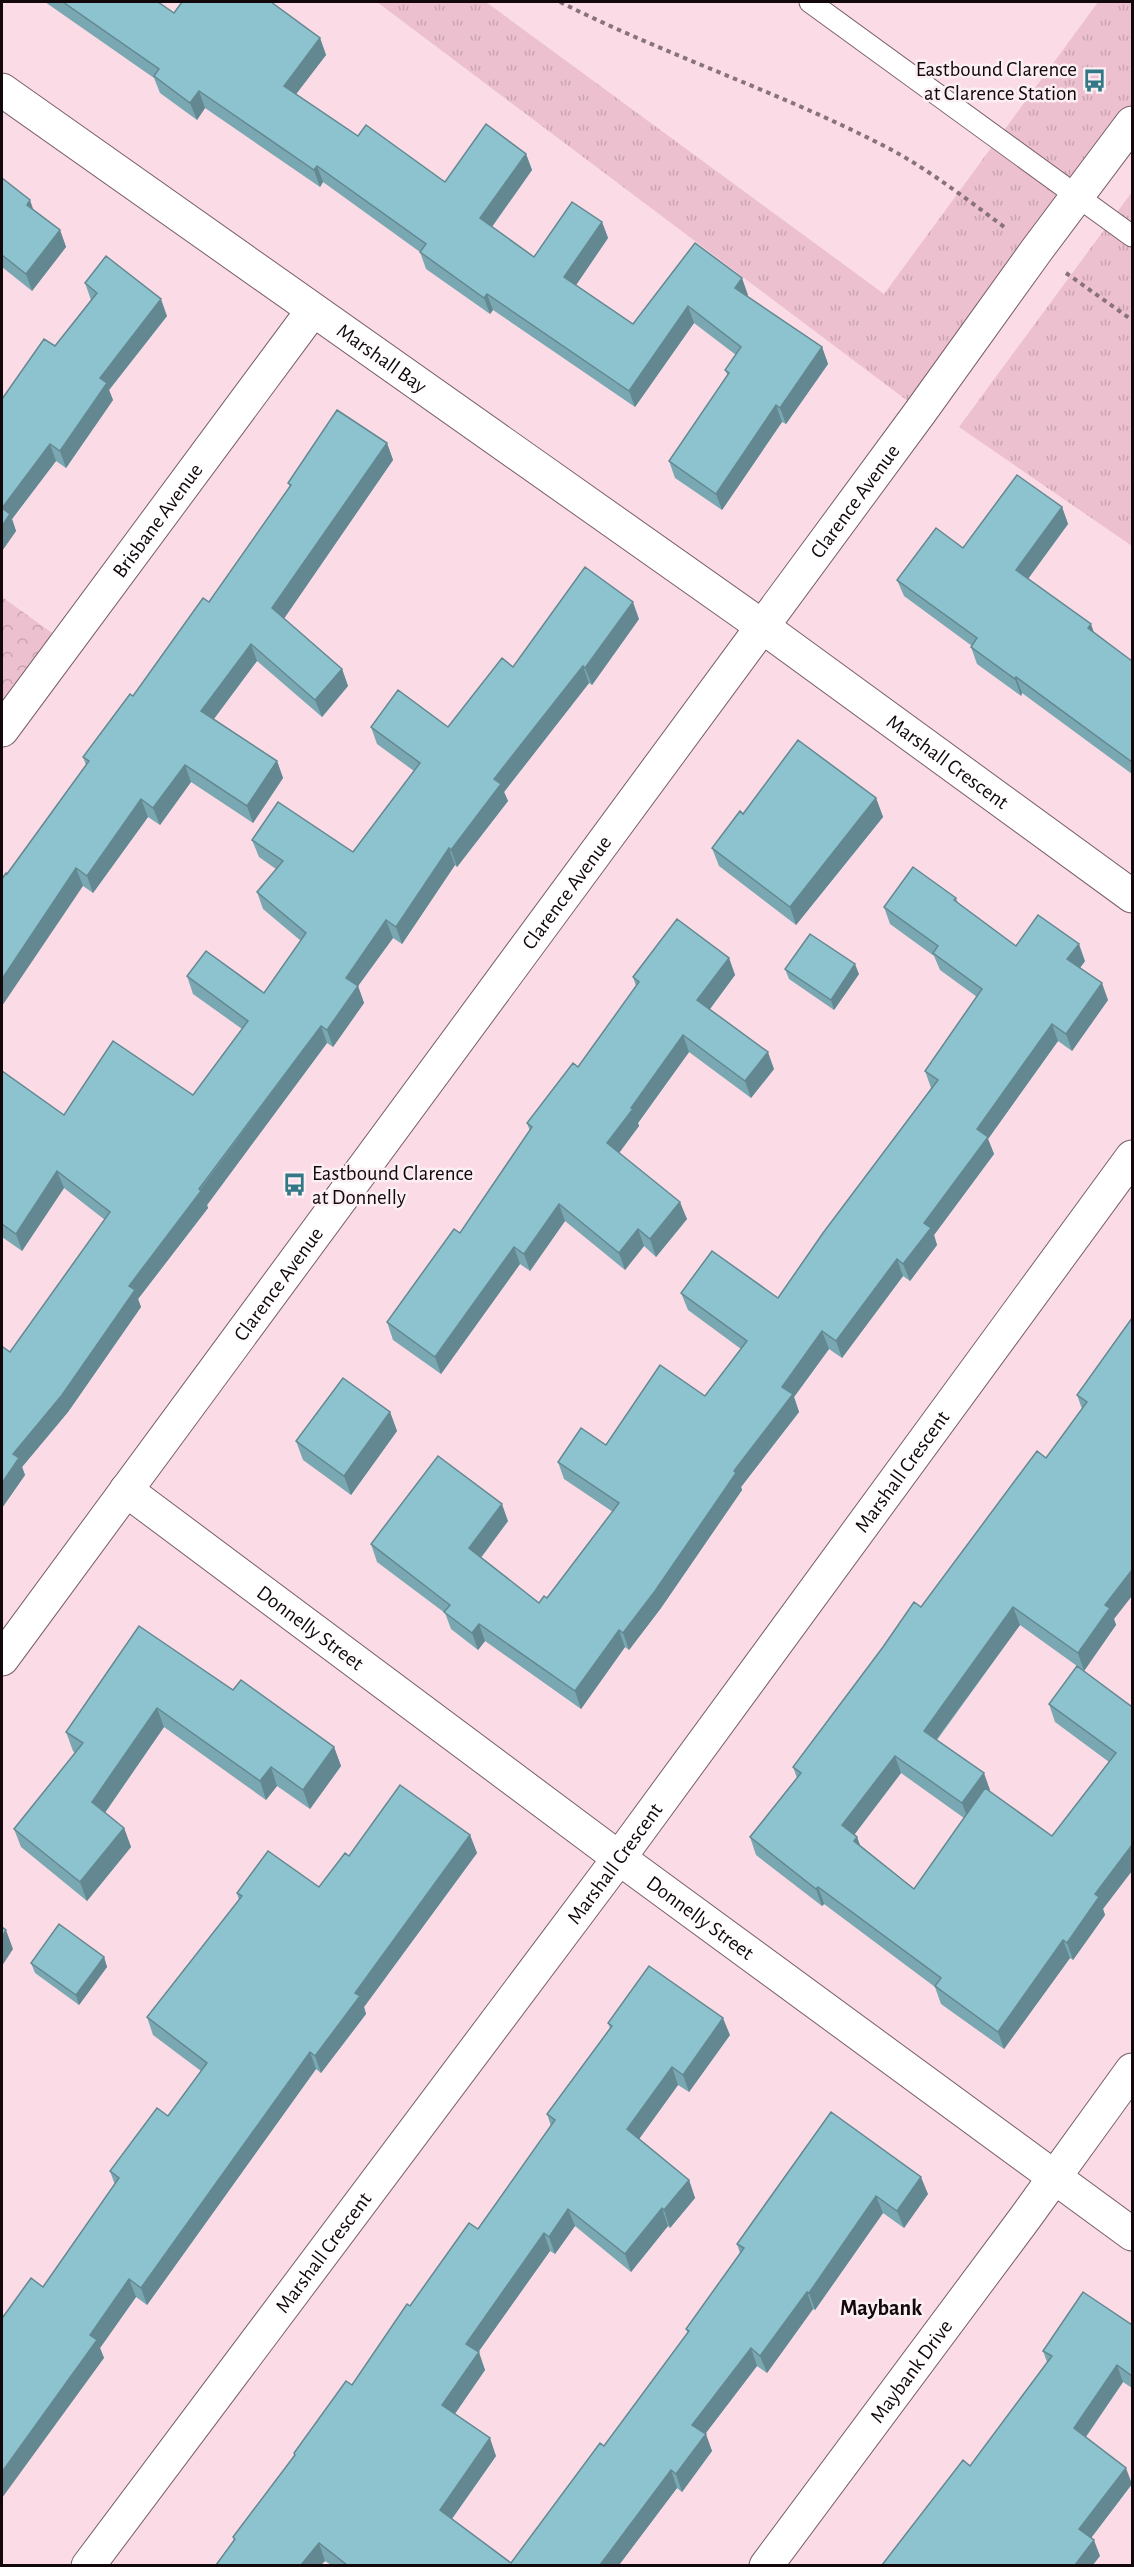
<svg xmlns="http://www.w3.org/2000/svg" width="1134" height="2567" font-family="'Alegreya Sans',sans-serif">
	<defs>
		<pattern id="grass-tufts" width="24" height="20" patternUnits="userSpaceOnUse" patternTransform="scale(1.5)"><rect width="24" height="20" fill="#edc0cf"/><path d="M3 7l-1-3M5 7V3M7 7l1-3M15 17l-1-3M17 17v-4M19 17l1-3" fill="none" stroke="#caa4b1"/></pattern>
		<pattern id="park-crowns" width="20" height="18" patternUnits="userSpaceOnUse" patternTransform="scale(1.5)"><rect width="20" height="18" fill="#edc0cf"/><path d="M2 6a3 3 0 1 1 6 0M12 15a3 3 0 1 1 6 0" fill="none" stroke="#caa4b1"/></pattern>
	</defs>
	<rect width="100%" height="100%" fill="#fbdce6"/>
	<path fill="url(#grass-tufts)" d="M377,2H486L884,294L1098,2H1132V123L921,411Z
		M1132,192V546L959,427Z"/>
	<path fill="url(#park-crowns)" d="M2,597L66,643L2,730Z"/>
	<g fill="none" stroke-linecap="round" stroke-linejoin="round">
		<defs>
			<path id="lane" d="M810,2L1132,236"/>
			<g id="street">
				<path id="s1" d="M2,90L763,627L1132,896"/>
				<path id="s2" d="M2,730L313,310"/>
				<path id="s3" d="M126,1490L619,1858L1132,2234"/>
				<path id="s4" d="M88,2566L619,1858L1132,1157"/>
				<path id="s5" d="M766,2566L1025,2218L1132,2070"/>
			</g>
			<g id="secondary">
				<path id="s6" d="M2,1659L921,411L1036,251L1132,123"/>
			</g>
		</defs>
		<use href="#lane" stroke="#795f68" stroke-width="23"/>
		<use href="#street" stroke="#795f68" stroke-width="35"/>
		<use href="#secondary" stroke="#795f68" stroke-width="35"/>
		<path stroke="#88737a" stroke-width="4" stroke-dasharray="4.5 4.5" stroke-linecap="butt" d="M560,2C667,56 783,93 890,149C931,171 969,201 1007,229
			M1066,273L1132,320"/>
		<use href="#lane" stroke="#fff" stroke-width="21"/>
		<use href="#street" stroke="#fff" stroke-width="33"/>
		<use href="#secondary" stroke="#fff" stroke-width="33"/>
	</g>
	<path fill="#79a8b2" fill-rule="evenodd" d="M45,2H158L174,13L320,38L326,55L296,94L358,136L445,182L526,154L532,170L492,227L534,257L602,222L608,238L576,285L633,324L695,243L748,295L747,296L822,347L828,364L786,424L782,422L722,510L675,478L669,461L728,376L725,370L736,355L694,323L635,407L493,310L490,314L426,269L420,252L323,182L320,187L205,108L197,120L160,93L154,78Z
		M2,178L34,210L60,230L66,247L32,291L2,267Z
		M85,283L167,316L109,390L113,400L66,468L56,461L12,519L16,531L2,551V399L55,346L91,300Z
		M387,443L393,460L284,618L342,669L348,686L322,717L257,661L214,719L277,761L283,778L253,823L191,782L160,825L148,817L93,893L83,886L7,874L86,765L83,757L209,602L290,487L288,483Z
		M1062,507L1068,524L1028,579L1094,632L1132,661V774L1022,693L1021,696L977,664L971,647L972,646L904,596L897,580L963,548Z
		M639,619L592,685L589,683L504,792L508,801L457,867L455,865L402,944L393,938L358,986L364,1003L333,1047L327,1043L207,1205L208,1208L138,1299L141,1307L68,1412L22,1467L25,1475L2,1508V1349L10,1352L105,1220L64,1188L22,1251L2,1237V1071L64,1115L193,1095L242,1029L193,994L187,976L264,993L301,941L263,909L257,892L276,869L259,857L252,840L353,852L414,771L377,744L371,727H448L513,667Z
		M876,798L883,817L796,925L719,866L712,848L743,814Z
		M956,898L958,903L1016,946L1085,961L1080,968L1108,1000L1072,1051L1058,1041L988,1139L994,1154L934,1235L937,1245L910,1281L903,1276L842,1358L829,1349L794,1397L799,1412L741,1487L742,1490L661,1608L629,1650L625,1647L581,1709L485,1641L478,1650L451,1629L445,1613L377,1562L371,1544L508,1521L481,1558L539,1603L547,1598L613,1512L564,1479L558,1462L606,1445L705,1396L741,1349L688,1310L681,1293L778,1298L931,1088L925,1071L977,997L940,970L934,956L890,924L884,907Z
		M729,958L735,975L710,1009L774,1069L751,1098L689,1052L638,1123L639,1126L619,1152L687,1219L656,1257L644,1246L625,1270L565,1221L530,1271L520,1264L441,1374L393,1340L387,1322L460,1233L530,1131L527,1123L578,1067L636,986L633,977Z
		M785,969L859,974L834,1010L789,979Z
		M1132,1318L1114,1619L1116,1625L1084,1671L1020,1625L937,1740L990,1790L989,1791L1052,1836L1109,1762L1055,1722L1049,1704L1132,1707L1103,1909L1105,1915L1073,1960L1070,1958L1004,2049L941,2004L935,1987L824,1904L822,1906L756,1855L750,1837L797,1778L793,1767L921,1607L1046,1458L1082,1409L1077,1395ZM901,1773L964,1818L914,1889L860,1845L857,1837L854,1835Z
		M390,1412L397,1431L351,1495L303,1460L296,1441Z
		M139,1626L233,1690L334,1747L341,1766L310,1809L277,1786L266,1800L164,1727L105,1813L124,1828L131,1847L87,1901L21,1847L14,1829L75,1753L73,1751L66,1732Z
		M470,1835L477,1853L364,2007L366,2014L321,2073L316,2069L147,2305L136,2297L100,2348L104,2358L3,2317L43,2287L115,2185L110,2171L168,2116L201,2071L153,2035L147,2017L239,1900L237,1893L319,1887L349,1856Z
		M104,1957L107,1967L79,2005L35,1973L31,1963Z
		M608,2023L730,2035L689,2092L678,2085L639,2139L689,2180L695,2198L670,2228L668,2226L631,2272L575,2226L555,2254L550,2251L478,2352L485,2370L455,2414L496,2456L452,2519L511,2563L604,2446L688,2334L686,2329L740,2253L737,2244L831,2112L928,2194L904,2228L883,2213L815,2310L813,2309L767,2373L757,2366L705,2434L712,2451L682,2492L677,2488L619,2565H331L325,2561L321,2565H216L234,2541L233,2537L294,2456V2453L352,2385L410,2306L478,2229L551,2126L547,2114L610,2028Z
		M1132,2325V2388L1123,2382L1086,2437L1132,2484L1091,2538L1100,2556L970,2466L1047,2362L1043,2351Z"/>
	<path fill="#638891" d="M320,38L326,55L290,102L284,86Z
		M199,91L205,108L197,120L190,103Z
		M526,154L532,170L486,235L480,218Z
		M317,166L323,182L320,187L314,170Z
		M30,200L36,217L27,205Z
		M602,222L608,238L570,294L564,277Z
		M60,230L66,247L32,291L26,274Z
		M742,278L748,295L741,304L735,288Z
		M487,294L493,310L490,314L484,298Z
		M161,299L167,316L109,390L113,400L66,468L60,451L100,378Z
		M688,306L694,323L635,407L629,391Z
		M822,347L828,364L786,424L780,408Z
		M776,405L782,422L722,510L716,494Z
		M387,443L393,460L279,626L272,608Z
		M50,444L56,461L12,519L16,531L2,551V508Z
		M1062,507L1068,524L1022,587L1016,570Z
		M633,602L639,619L592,685L585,668Z
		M1091,624L1097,641L1088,628Z
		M251,644L257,661L207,728L201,711Z
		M583,666L589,683L504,792L508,801L457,867L451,850L494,779Z
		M342,669L348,686L322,717L315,700Z
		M1016,677L1022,693L1021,696L1015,679Z
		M277,761L283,778L253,823L247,806Z
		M185,765L191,782L160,825L153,808Z
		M876,798L883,817L796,925L790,907Z
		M141,799L148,817L93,893L87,876Z
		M449,848L455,865L402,944L396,927Z
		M76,868L83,886L2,1006V979Z
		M386,920L393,938L358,986L364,1003L333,1047L327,1030L346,978Z
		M1079,944L1085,961L1074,976L1067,959Z
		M729,958L735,975L704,1017L697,1000Z
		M855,964L859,974L834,1010L831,1000Z
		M1102,983L1108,1000L1072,1051L1066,1034Z
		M1052,1024L1058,1041L988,1139L994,1154L934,1235L937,1245L910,1281L903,1264L924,1223L977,1129Z
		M321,1026L327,1043L207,1205L208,1208L138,1299L141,1307L68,1412L22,1467L25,1475L2,1508V1483L13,1454L129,1286Z
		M683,1035L689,1052L638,1123L639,1126L614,1160L607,1143L631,1108Z
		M768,1052L774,1069L751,1098L745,1081Z
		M57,1171L64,1188L22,1251L16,1234Z
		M680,1202L687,1219L656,1257L650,1239Z
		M559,1204L565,1221L530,1271L524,1254Z
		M638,1229L644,1246L625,1270L619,1253Z
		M514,1247L520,1264L441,1374L435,1357Z
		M897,1259L903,1276L842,1358L836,1341Z
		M822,1331L829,1349L794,1397L799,1412L741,1487L742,1490L661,1608L629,1650L623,1633L734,1471L782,1387Z
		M390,1412L397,1431L351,1495L344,1476Z
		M502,1504L508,1521L475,1565L469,1548Z
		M1132,1570V1596L1114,1619L1116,1625L1084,1671L1078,1653L1105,1605Z
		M1013,1607L1020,1625L930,1748L924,1731Z
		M479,1624L485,1641L478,1650L472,1633Z
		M619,1630L625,1647L581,1709L575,1691Z
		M157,1708L164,1727L99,1821L92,1802Z
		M334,1747L341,1766L310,1809L303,1790Z
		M895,1756L901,1773L848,1843L842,1825Z
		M271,1767L277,1786L266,1800L260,1781Z
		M984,1773L990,1790L969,1821L962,1803Z
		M124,1828L131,1847L87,1901L80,1882Z
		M470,1835L477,1853L364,2007L366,2014L321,2073L315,2056L355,1993Z
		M857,1837L863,1854L854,1841Z
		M1132,1845V1871L1103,1909L1105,1915L1073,1960L1067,1943L1095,1894Z
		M818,1887L824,1904L822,1906L816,1889Z
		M6,1930L13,1949L2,1966V1937Z
		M1063,1940L1070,1958L1004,2049L998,2032Z
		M104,1957L107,1967L79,2005L76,1995Z
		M723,2018L730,2035L689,2092L683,2075Z
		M310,2052L316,2069L147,2305L141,2288Z
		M672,2067L678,2085L634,2146L627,2129Z
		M921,2177L928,2194L904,2228L897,2211Z
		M689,2180L695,2198L670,2228L664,2210Z
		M876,2196L883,2213L815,2310L809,2293Z
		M662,2208L668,2226L631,2272L625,2254Z
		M568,2209L575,2226L555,2254L549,2237Z
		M544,2233L550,2251L472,2361L466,2344Z
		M129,2279L136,2297L100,2348L104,2358L2,2498V2472L90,2335Z
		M807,2292L813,2309L767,2373L760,2356Z
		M751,2348L757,2366L699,2442L692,2425Z
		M479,2352L485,2370L449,2422L442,2405Z
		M1117,2365L1123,2382L1080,2445L1074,2428Z
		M706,2434L712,2451L682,2492L676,2474Z
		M490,2438L496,2456L446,2527L440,2510Z
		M1126,2468L1132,2484L1085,2546L1079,2529Z
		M671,2470L677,2488L619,2565H600Z
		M1094,2540L1100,2556L1093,2565H1075Z
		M319,2543L325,2561L321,2565H301Z"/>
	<path fill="#8dc3cf" stroke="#638891" stroke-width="1.5" d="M63,2H158L174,13L182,2H271L320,38L284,86L358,136L366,125L445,182L486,124L526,154L480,218L534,257L572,202L602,222L564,277L633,324L695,243L742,278L735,288L822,347L780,408L776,405L716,494L669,461L729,373L725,370L741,347L688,306L629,391L487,294L484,298L420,252L426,244L317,166L314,170L199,91L190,103L154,76L159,69Z
		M2,178L30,200L27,205L60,230L26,274L2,255Z
		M106,256L161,299L100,378L107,383L60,451L50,444L2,508L10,514L2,526V399L44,339L55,346L97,293L85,283Z
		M337,410L387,443L272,608L342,669L315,700L251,644L201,711L277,761L247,806L185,765L153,808L141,799L87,876L76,868L2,979V879L6,873L7,874L89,761L83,757L130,694L133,696L203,598L209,602L291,485L288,483Z
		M1017,475L1062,507L1016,570L1091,624L1088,628L1132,661V762L1016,677L1015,679L971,647L977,638L897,580L936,528L963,548Z
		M585,567L633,602L585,668L583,666L494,779L501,784L451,850L449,848L396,927L386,920L346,978L358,986L327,1030L321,1026L199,1189L201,1191L129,1286L135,1290L62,1395L13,1454L19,1458L2,1483V1349L3,1347L10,1352L110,1212L57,1171L16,1234L2,1224V1071L64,1115L113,1041L193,1095L248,1021L187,976L206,951L264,993L306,933L257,892L283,861L252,840L278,802L353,852L420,763L371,727L398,690L448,727L502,658L513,667Z
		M798,740L876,798L790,907L712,848L740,811L743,814Z
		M913,867L956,898L954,900L1016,946L1038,915L1079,944L1067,959L1102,983L1066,1034L1052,1024L977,1129L988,1137L924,1223L931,1228L903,1264L897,1259L836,1341L822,1331L782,1387L793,1394L734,1471L736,1473L655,1591L623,1633L619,1630L575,1691L479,1624L472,1633L444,1612L450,1605L371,1544L438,1456L502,1504L469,1548L539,1603L544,1596L547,1598L619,1503L558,1462L581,1428L606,1445L660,1365L705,1396L747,1341L681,1293L712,1251L778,1298L823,1233L938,1080L925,1071L982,989L933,953L938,946L884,907Z
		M677,919L729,958L697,1000L768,1052L745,1081L683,1035L631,1108L633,1109L607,1143L680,1202L650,1239L638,1229L619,1253L559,1204L524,1254L514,1247L435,1357L387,1322L454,1229L460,1233L532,1127L527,1123L573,1063L578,1067L639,982L633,977Z
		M810,934L855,964L831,1000L785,969Z
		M1132,1318V1570L1105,1605L1110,1608L1078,1653L1013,1607L924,1731L984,1773L962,1803L895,1756L842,1825L857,1837L854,1841L914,1889L985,1788L1052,1836L1116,1753L1049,1704L1077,1666L1132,1707V1845L1095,1894L1099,1897L1067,1943L1063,1940L998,2032L935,1986L941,1978L818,1887L816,1889L750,1837L801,1773L793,1767L883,1647L914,1602L921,1607L1037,1451L1046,1458L1087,1402L1077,1395Z
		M343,1378L390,1412L344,1476L296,1441Z
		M139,1626L233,1690L241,1680L334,1747L303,1790L271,1767L260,1781L157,1708L92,1802L124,1828L80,1882L14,1829L83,1743L66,1732Z
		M400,1785L470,1835L355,1993L360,1996L315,2056L310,2052L141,2288L129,2279L90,2335L97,2340L2,2472V2315L3,2317L31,2278L43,2287L119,2178L110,2171L157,2108L168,2116L207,2063L147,2017L242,1896L237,1893L268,1851L319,1887L345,1853L349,1856Z
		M59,1924L104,1957L76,1995L31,1963Z
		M2,1927L6,1930L2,1937Z
		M649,1966L723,2018L683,2075L672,2067L627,2129L689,2180L664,2210L662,2208L625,2254L568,2209L549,2237L544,2233L466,2344L479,2352L442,2405L490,2438L440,2510L511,2563L600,2443L604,2446L689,2331L686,2329L744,2248L737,2244L831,2112L921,2177L897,2211L876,2196L809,2293L807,2292L760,2356L751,2348L692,2425L706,2434L676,2474L671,2470L600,2565H347L319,2543L301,2565H216L235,2539L233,2537L295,2455L294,2453L346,2381L352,2385L407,2304L410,2306L469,2223L478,2229L555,2120L547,2114L612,2026L608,2023Z
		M1083,2292L1132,2325V2376L1117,2365L1074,2428L1126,2468L1079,2529L1094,2540L1075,2565H882L963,2460L970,2466L1052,2356L1043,2351Z"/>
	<defs>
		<symbol id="bus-bare" viewBox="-9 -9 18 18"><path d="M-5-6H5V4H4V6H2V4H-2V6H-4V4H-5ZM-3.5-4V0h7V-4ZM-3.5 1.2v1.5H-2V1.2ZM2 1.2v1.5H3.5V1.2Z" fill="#337886" stroke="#fceff3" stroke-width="2.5" paint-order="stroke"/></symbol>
	</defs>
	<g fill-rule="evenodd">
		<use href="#bus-bare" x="1078" y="64" width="33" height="33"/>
		<use href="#bus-bare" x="278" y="1168" width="33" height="33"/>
	</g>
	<g text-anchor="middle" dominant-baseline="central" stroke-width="5" stroke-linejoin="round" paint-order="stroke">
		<g font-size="21" fill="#12080c" stroke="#fceff3" text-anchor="end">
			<text x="1077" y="69">Eastbound Clarence<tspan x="1077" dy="24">at Clarence Station</tspan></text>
			<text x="312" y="1173" text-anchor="start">Eastbound Clarence<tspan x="312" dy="24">at Donnelly</tspan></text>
		</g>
		<g font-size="21" fill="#12080c" stroke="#fceff3">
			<text stroke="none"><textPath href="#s1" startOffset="465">Marshall Bay</textPath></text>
			<text stroke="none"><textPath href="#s6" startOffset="1438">Clarence Avenue</textPath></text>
			<text stroke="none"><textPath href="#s2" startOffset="261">Brisbane Avenue</textPath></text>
			<text stroke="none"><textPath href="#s1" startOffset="1160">Marshall Crescent</textPath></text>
			<text stroke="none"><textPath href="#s6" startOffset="952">Clarence Avenue</textPath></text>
			<text stroke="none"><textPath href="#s6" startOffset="466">Clarence Avenue</textPath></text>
			<text stroke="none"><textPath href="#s4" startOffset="1364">Marshall Crescent</textPath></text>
			<text stroke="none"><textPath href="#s3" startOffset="230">Donnelly Street</textPath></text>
			<text stroke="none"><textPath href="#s4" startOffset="878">Marshall Crescent</textPath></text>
			<text stroke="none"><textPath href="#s3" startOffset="716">Donnelly Street</textPath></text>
			<text stroke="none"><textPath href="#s4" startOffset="392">Marshall Crescent</textPath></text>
			<text stroke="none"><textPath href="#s5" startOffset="243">Maybank Drive</textPath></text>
		</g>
		<g font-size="22" font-weight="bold" fill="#12080c" stroke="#fceff3">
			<text x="881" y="2308">Maybank</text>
		</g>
	</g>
	<rect width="1134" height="2567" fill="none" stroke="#12080c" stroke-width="6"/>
</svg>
